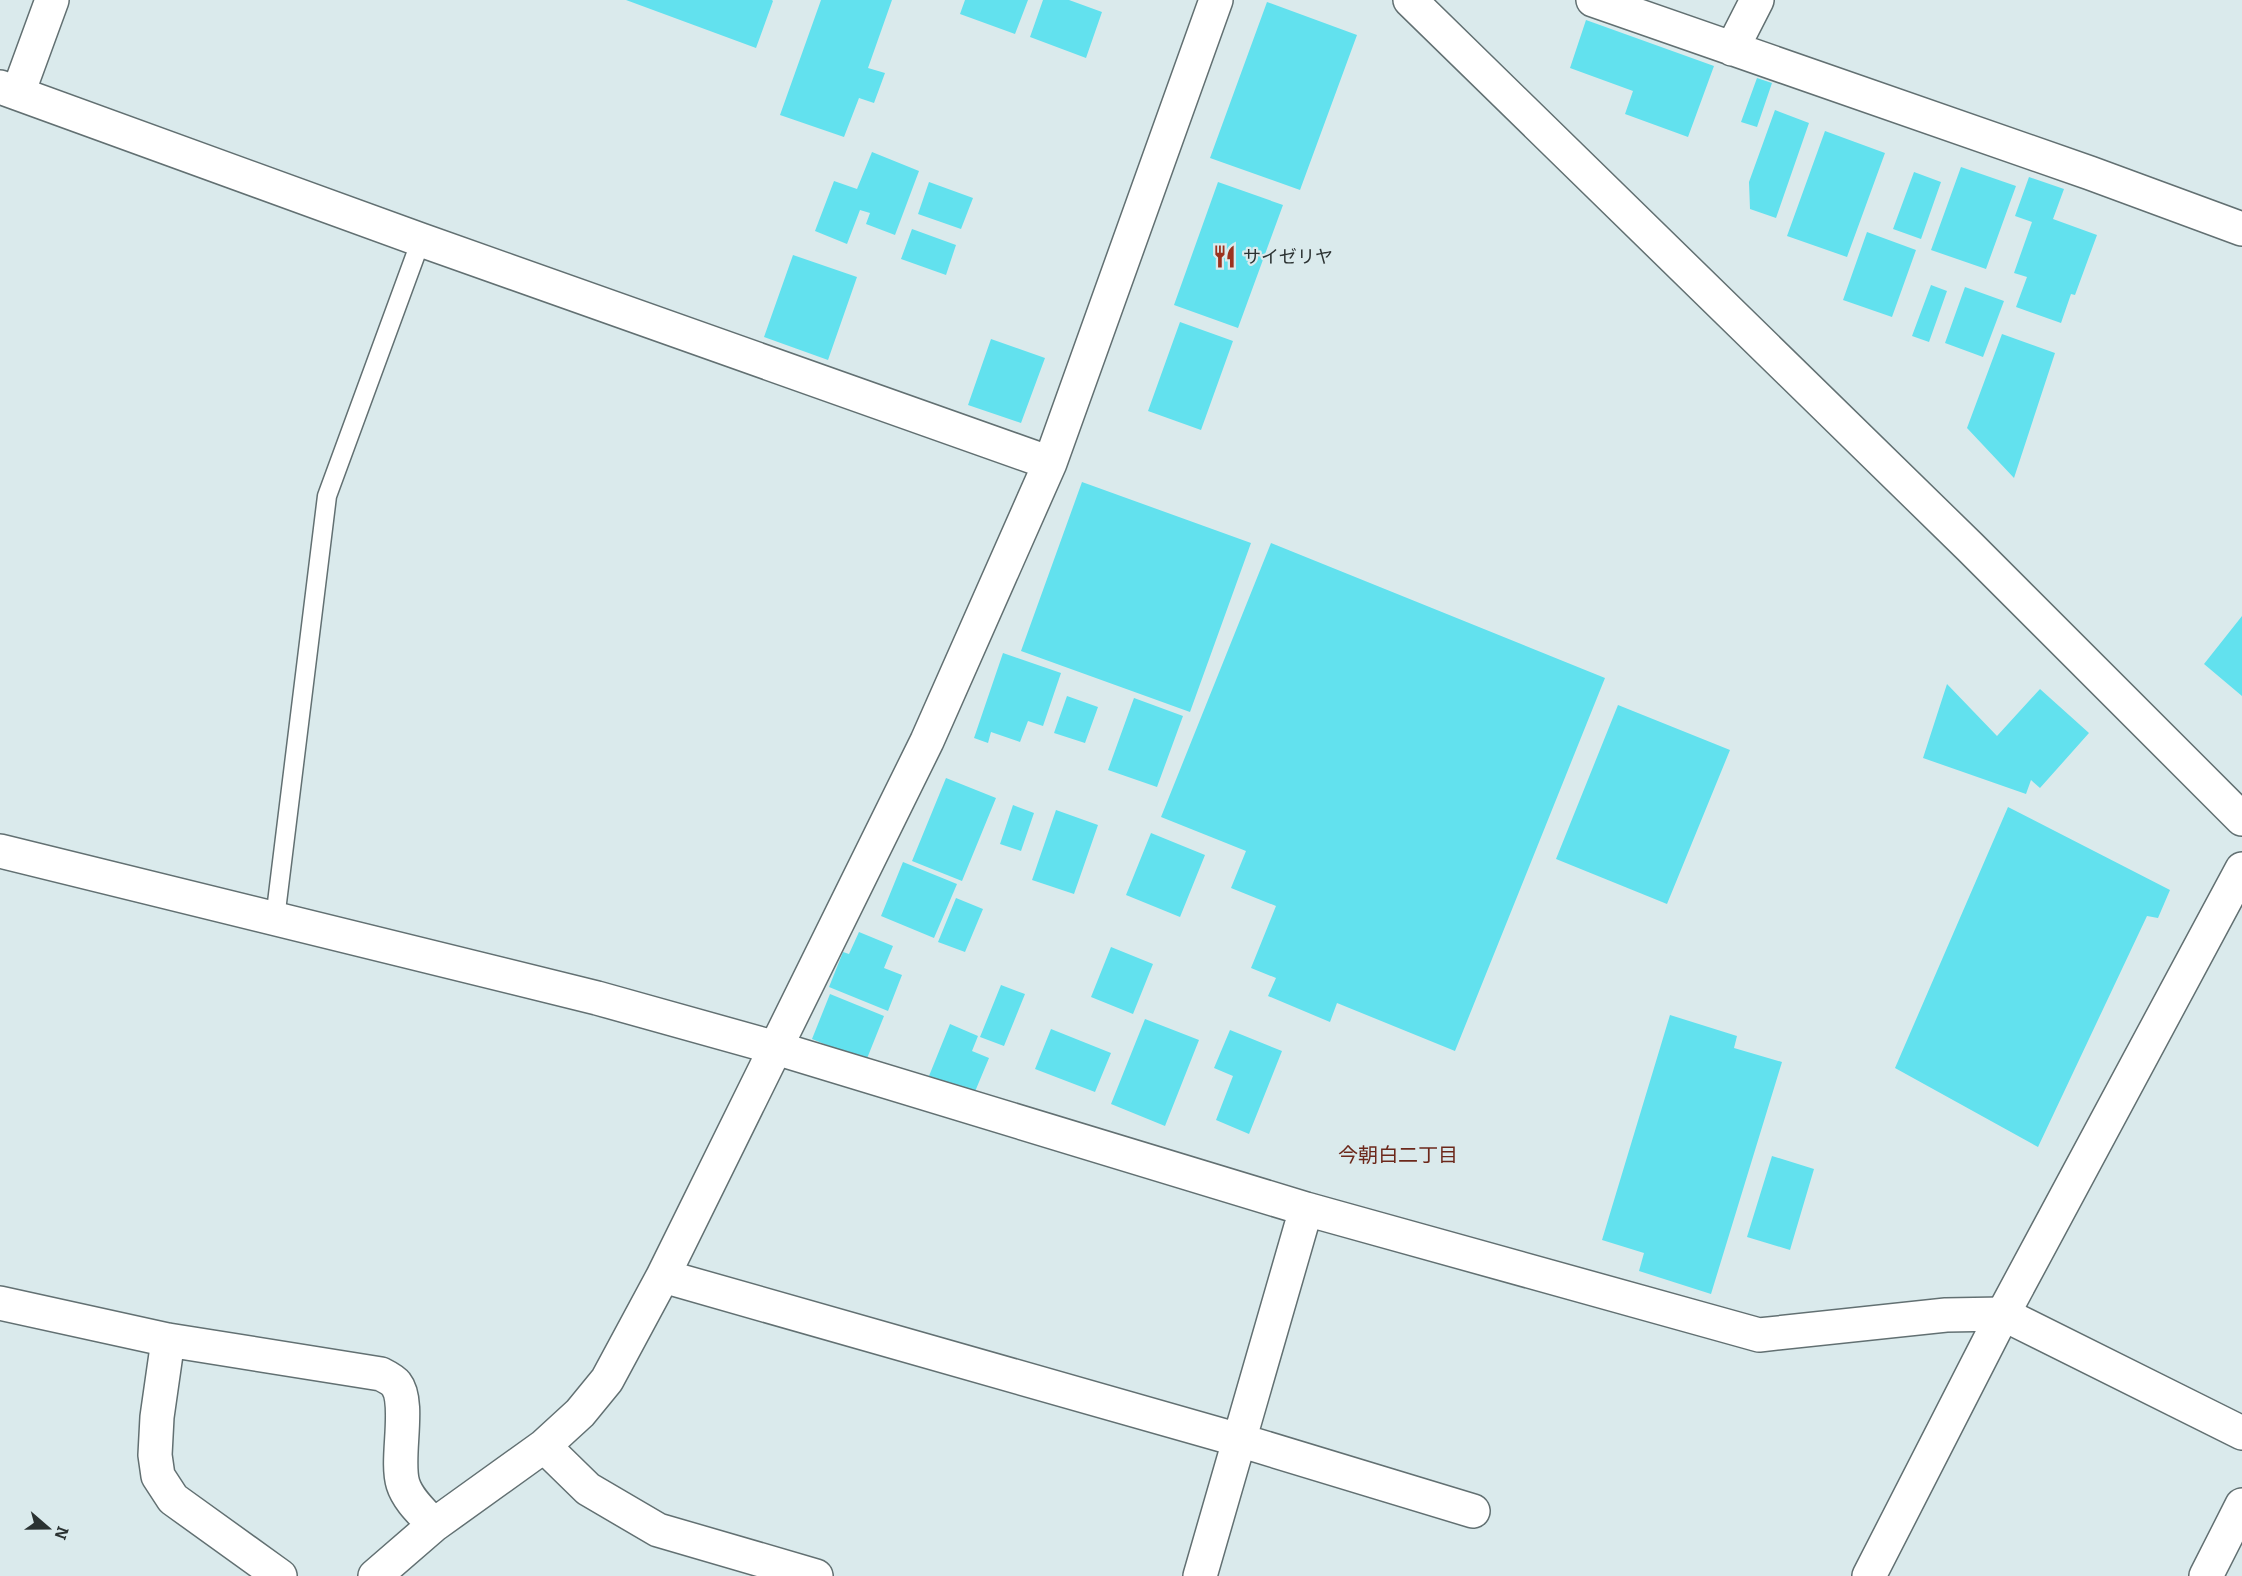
<svg xmlns="http://www.w3.org/2000/svg" width="2242" height="1576" font-family="Bitter,'Noto Sans JP',serif">
	<rect width="100%" height="100%" fill="#daeaec"/>
	<path fill="#62e1ee" d="M626,0H772L773,1L756,48Z
		M821,0H892L868,68L885,73L874,103L859,98L844,137L780,115Z
		M965,0H1028L1015,34L960,14Z
		M1043,0H1069L1102,12L1086,58L1030,37Z
		M1267,2L1357,35L1300,190L1210,158Z
		M1586,20L1714,66L1688,137L1625,114L1633,91L1570,68Z
		M1757,78L1772,83L1757,127L1741,122Z
		M1775,110L1809,123L1776,218L1750,209L1749,182Z
		M1825,131L1885,153L1847,257L1787,236Z
		M872,152L919,171L895,235L866,224L870,213L860,210L847,244L815,231L834,181L857,189Z
		M1961,167L2016,186L1986,269L1931,250Z
		M1914,172L1941,182L1921,239L1893,229Z
		M2029,177L2064,189L2053,219L2097,235L2075,295L2071,294L2061,323L2016,307L2027,277L2014,273L2032,222L2015,216Z
		M929,182L973,198L961,229L918,214Z
		M1218,182L1283,205L1238,328L1174,305Z
		M912,229L956,245L946,275L901,259Z
		M1867,232L1916,250L1892,317L1843,300Z
		M793,255L857,277L828,360L764,337Z
		M1931,285L1947,291L1929,342L1912,336Z
		M1965,287L2004,301L1983,357L1945,343Z
		M1180,322L1233,341L1201,430L1148,411Z
		M2002,334L2055,353L2014,478L1967,428Z
		M991,339L1045,358L1021,423L968,405Z
		M1082,482L1251,543L1190,712L1021,651Z
		M1271,543L1605,678L1455,1051L1337,1003L1330,1022L1268,996L1276,978L1251,968L1276,906L1231,888L1246,851L1161,817Z
		M2242,616V696L2204,664Z
		M1003,653L1061,673L1043,726L1028,721L1020,742L991,732L988,743L974,738Z
		M1947,684L1997,736L2040,689L2089,733L2040,788L2031,780L2026,794L1923,758Z
		M1067,696L1098,707L1085,743L1054,733Z
		M1134,698L1183,716L1157,787L1108,770Z
		M1618,705L1730,750L1667,904L1556,859Z
		M946,778L996,798L962,881L912,861Z
		M1013,805L1034,813L1021,851L1000,844Z
		M2008,807L2170,890L2158,918L2147,916L2038,1147L1895,1068Z
		M1056,810L1098,825L1074,894L1032,880Z
		M1151,833L1205,855L1180,917L1126,895Z
		M903,862L957,884L934,938L881,916Z
		M956,898L983,909L965,952L938,942Z
		M859,932L893,946L884,968L902,975L888,1011L829,987L843,952L849,954Z
		M1111,947L1153,964L1133,1014L1091,997Z
		M1001,985L1025,994L1004,1046L980,1037Z
		M830,994L884,1016L866,1061L812,1039Z
		M1670,1015L1737,1036L1734,1048L1782,1062L1711,1294L1639,1271L1644,1253L1602,1240Z
		M1145,1019L1199,1040L1165,1126L1111,1104Z
		M950,1024L978,1036L972,1051L989,1058L974,1094L929,1076Z
		M1051,1029L1111,1053L1095,1092L1035,1069Z
		M1230,1030L1282,1051L1249,1134L1216,1120L1233,1076L1214,1068Z
		M1772,1156L1814,1169L1790,1250L1747,1237Z"/>
	<g fill="none" stroke-linecap="round" stroke-linejoin="round">
		<defs>
			<path id="lane" d="M275,919L327,496L421,240"/>
			<path id="street" d="M1593,0L2090,173L2242,229
				M1732,49L1757,0
				M0,87L421,240L1050,463
				M18,93L52,0
				M0,851L597,998L776,1048L1306,1209L1759,1335L1946,1315L2003,1314L2242,1433
				M663,1276L1239,1440L1473,1511
				M0,1303L168,1340L381,1374C385,1376 393,1380 396,1384C411,1403 395,1459 403,1484C408,1500 423,1513 434,1525
				M168,1340L157,1417L155,1455L158,1476L173,1499L280,1576
				M544,1446L588,1489L658,1530L816,1576
				M375,1576L434,1525L544,1446L580,1413L607,1380L663,1276L927,741L1050,463L1216,0
				M1200,1576L1306,1209
				M2206,1576L2242,1505"/>
			<path id="secondary" d="M1410,0L1970,547L2242,819
				M1869,1576L2003,1314L2242,869"/>
		</defs>
		<use href="#lane" stroke="#627072" stroke-width="21"/>
		<use href="#street" stroke="#627072" stroke-width="36"/>
		<use href="#secondary" stroke="#627072" stroke-width="36"/>
		<use href="#lane" stroke="#fff" stroke-width="18"/>
		<use href="#street" stroke="#fff" stroke-width="33"/>
		<use href="#secondary" stroke="#fff" stroke-width="33"/>
	</g>
	<defs>
		<symbol id="restaurant-bare" viewBox="-9 -9 18 18"><path d="M-5-6h1v4h1v-4h1v4h1v-4h1v5L-1.5 .5V6h-2V.5L-5-1ZM5-6V6H3V1.5H1.5Q1.5-4 5-6Z" fill="#9b321e" stroke="#daeaec" stroke-width="2.5" paint-order="stroke"/></symbol>
	</defs>
	<g fill-rule="evenodd">
		<use href="#restaurant-bare" x="1208" y="240" width="33" height="33"/>
	</g>
	<g text-anchor="middle" dominant-baseline="central" stroke-width="4.5" stroke-linejoin="round" paint-order="stroke">
		<g font-size="18" fill="#2b3232" stroke="#daeaec" text-anchor="start">
			<text x="1243" y="257">サイゼリヤ</text>
		</g>
		<g font-size="20" fill="#6c281b" stroke="#daeaec">
			<text x="1398" y="1155">今朝白二丁目</text>
		</g>
	</g>
	<g transform="translate(48 1528) rotate(110)" stroke="#daeaec" stroke-width="4.5" paint-order="stroke">
	<path d="M0-4.5L10 22L0 15L-10 22Z" fill="#2b3232"/>
	<text y="-9" font-size="16" font-weight="bold" text-anchor="middle" fill="#2b3232">N</text>
	</g>
</svg>
